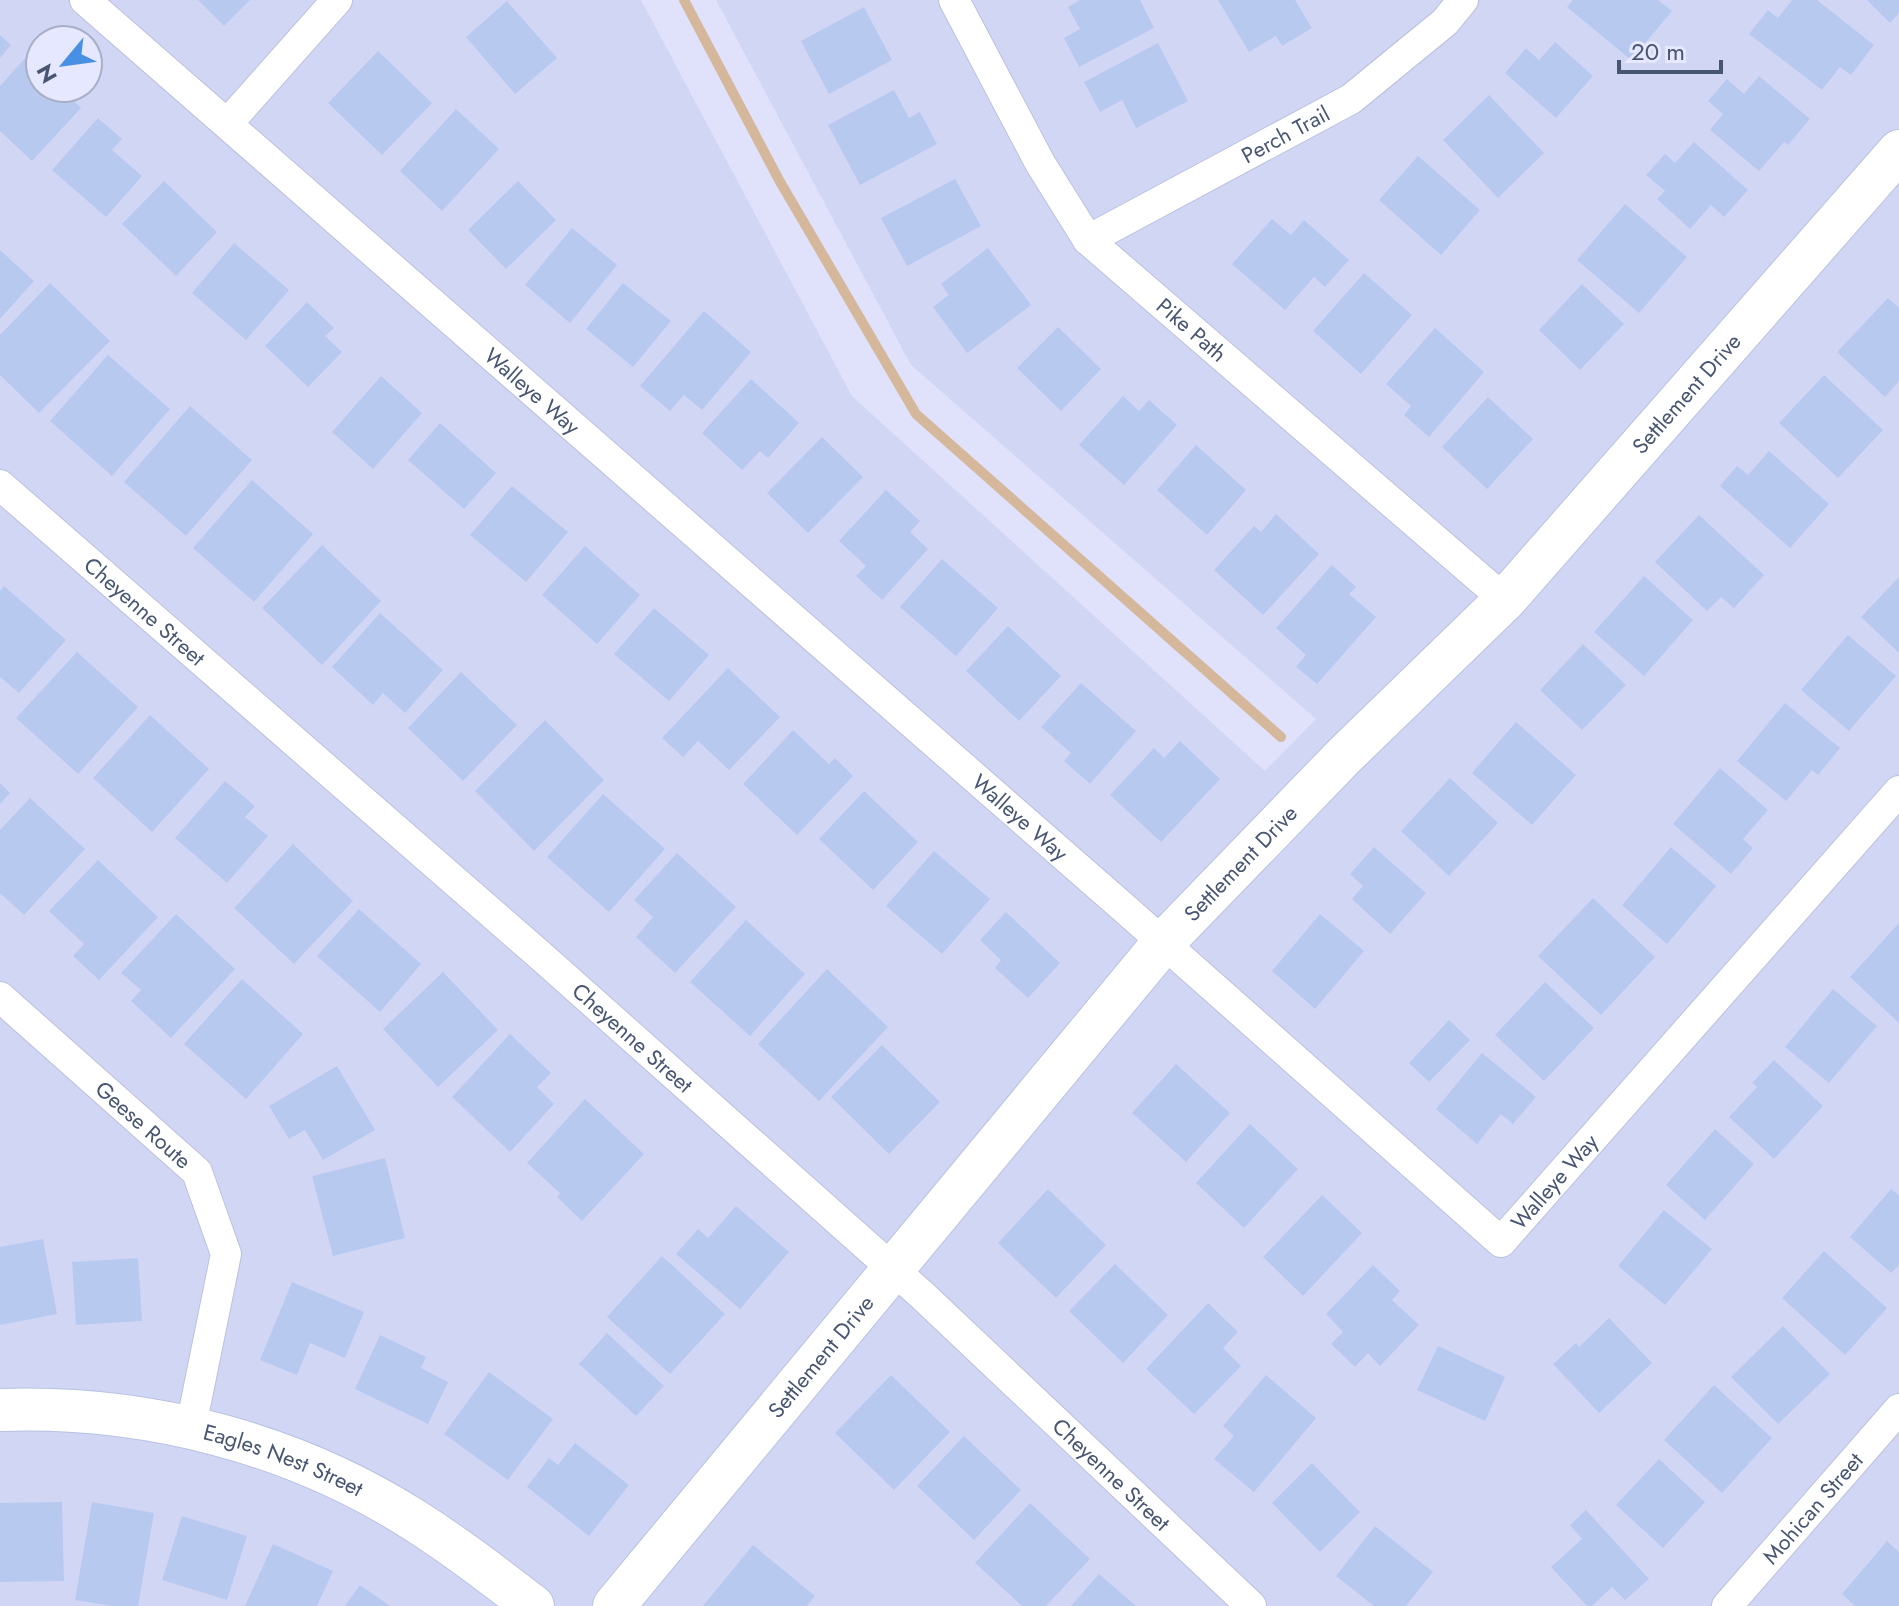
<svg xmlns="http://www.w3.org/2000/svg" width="1899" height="1606" font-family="Jost,sans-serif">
	<rect width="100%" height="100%" fill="#e0e2fb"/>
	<path fill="#d2d6f5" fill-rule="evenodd" d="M0,0H641L852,396L1265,771L1316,719L911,365L716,0H1899V1606H0ZM40,40H88V88H40Z"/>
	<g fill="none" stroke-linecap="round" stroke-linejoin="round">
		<path stroke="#d5b79c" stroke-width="10" d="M684,0L779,180L916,414L1281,737"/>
	</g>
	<path fill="#b8c9f0" d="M198,0H250L224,26Z
		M1080,0H1140L1154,28L1079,67L1064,38L1080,29L1068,7Z
		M1218,0H1295L1312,28L1282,46L1276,36L1249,52Z
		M1573,0H1658L1672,11L1631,60L1567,7Z
		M1792,0H1817L1874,45L1851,75L1840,67L1822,90L1749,34L1768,10L1778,18Z
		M1867,0H1899V13L1890,23Z
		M507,1L557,58L515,94L466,37Z
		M864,7L892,60L829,94L801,41Z
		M0,35L11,45L0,58Z
		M1555,42L1593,76L1556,118L1505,73L1526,48L1539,60Z
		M1158,43L1188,101L1136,128L1122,100L1100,112L1084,82Z
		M378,51L432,103L382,155L328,103Z
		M26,57L40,70V88H60L81,108L32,161L0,131V86Z
		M1759,76L1810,119L1788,145L1784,142L1759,171L1710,130L1723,114L1708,101L1727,79L1744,94Z
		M894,90L909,118L920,112L937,144L860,185L828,125Z
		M1489,95L1544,153L1498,198L1443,140Z
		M456,109L499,149L442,211L400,171Z
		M98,118L122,139L112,150L142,176L106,217L52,170Z
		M1694,142L1748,190L1724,217L1711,205L1690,229L1657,199L1665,191L1646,175L1665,154L1675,163Z
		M1418,156L1480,210L1441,255L1379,200Z
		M955,179L981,226L907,266L881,218Z
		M164,181L217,232L176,276L122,224Z
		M518,181L556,220L506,269L468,230Z
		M1625,204L1687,257L1639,313L1577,260Z
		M1272,219L1291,235L1304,220L1349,260L1325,287L1314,277L1285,310L1232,264Z
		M572,228L617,265L570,323L525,285Z
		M234,243L289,290L246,340L192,293Z
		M988,248L1031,305L967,353L933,307L949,295L941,284Z
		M0,250L34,281L0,319Z
		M1364,273L1412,315L1361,374L1313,331Z
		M50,283L110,341L39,413L0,375V335Z
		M623,283L671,321L633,367L586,329Z
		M1582,284L1624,324L1580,370L1539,330Z
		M1888,298L1899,308V381L1885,397L1837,352Z
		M307,302L334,328L325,336L342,352L308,387L265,346Z
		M704,311L751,352L702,410L684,395L670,411L640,386Z
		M1058,327L1101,369L1061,411L1017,368Z
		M1435,328L1484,372L1429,437L1404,415L1411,406L1386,384Z
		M108,355L170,409L112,476L50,421Z
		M1824,375L1883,430L1838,478L1779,423Z
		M381,376L422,413L373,469L332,432Z
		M751,379L799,423L768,458L760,451L742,470L702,433Z
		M1123,396L1139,411L1149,400L1177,425L1124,485L1079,445Z
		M1488,397L1533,439L1487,489L1442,447Z
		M190,406L252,460L186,536L124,482Z
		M440,423L496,473L464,509L408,460Z
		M822,437L863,477L808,533L767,493Z
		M1196,445L1246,490L1207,535L1157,490Z
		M1769,451L1829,504L1790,548L1720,486L1737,466L1748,475Z
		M252,480L313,534L254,602L193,548Z
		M512,486L568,532L526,582L470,535Z
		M886,490L920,521L910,532L928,549L882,600L856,576L866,566L839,541Z
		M1276,514L1319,554L1263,615L1214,570L1254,526L1261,532Z
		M1699,515L1764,575L1734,608L1721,597L1707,611L1655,562Z
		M322,545L381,601L322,665L262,608Z
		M585,546L640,595L597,644L542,595Z
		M942,559L998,608L956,656L900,607Z
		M1332,565L1356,587L1349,594L1376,617L1317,684L1296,667L1306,655L1276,628Z
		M1644,576L1693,620L1644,676L1594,632Z
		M1899,577V653L1861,617Z
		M4,586L66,640L19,693L0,677V591Z
		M654,608L709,655L669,701L614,654Z
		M380,613L443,670L405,713L383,693L373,705L332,667Z
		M1008,626L1061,676L1019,721L966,671Z
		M1848,635L1896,676L1849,731L1801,690Z
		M1583,644L1626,685L1582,730L1540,690Z
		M77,652L138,707L78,774L16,718Z
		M728,668L780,717L729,770L698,741L683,757L662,738Z
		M461,672L517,725L463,781L408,728Z
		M1081,683L1136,731L1090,784L1064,761L1071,753L1041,727Z
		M1785,703L1840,748L1818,775L1812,770L1786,801L1737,761Z
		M150,715L209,769L152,832L93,778Z
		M545,720L604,780L534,851L475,791Z
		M1516,722L1576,775L1532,825L1472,773Z
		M793,730L829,764L835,758L853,776L797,835L743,784Z
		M1180,741L1220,779L1161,842L1110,795L1154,748L1164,758Z
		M1720,768L1768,810L1743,839L1753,848L1731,874L1673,824Z
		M1450,778L1498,823L1449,876L1401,831Z
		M225,781L255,806L245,817L268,836L227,883L175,838Z
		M0,783L10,793L0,804Z
		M864,791L918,842L873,890L819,839Z
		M603,794L665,849L609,912L547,857Z
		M30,798L85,849L24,915L0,893V830Z
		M293,844L353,901L294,964L234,908Z
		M1374,847L1426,893L1390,934L1352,899L1363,886L1350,874Z
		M1671,847L1716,886L1667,944L1622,905Z
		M934,851L990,899L942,954L886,906Z
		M677,853L736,907L675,973L636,937L653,917L634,900Z
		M98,860L158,917L99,980L73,956L84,944L49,911Z
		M1593,898L1655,957L1601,1015L1538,956Z
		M359,909L421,964L380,1012L317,956Z
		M1006,912L1060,963L1028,998L995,968L1001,960L980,940Z
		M176,914L235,969L171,1038L131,1001L141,990L121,973Z
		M1320,914L1364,951L1315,1009L1272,971Z
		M746,920L805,974L750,1036L690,982Z
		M1899,923V1023L1850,977Z
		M827,969L888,1027L819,1101L758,1044Z
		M443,972L498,1030L438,1087L383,1029Z
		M242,979L303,1034L246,1099L184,1044Z
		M1545,982L1594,1028L1544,1081L1495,1035Z
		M1833,989L1877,1026L1829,1083L1785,1047Z
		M1449,1020L1470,1040L1429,1082L1409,1063Z
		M510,1034L551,1073L537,1087L554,1104L510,1152L452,1097Z
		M882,1045L940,1102L889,1154L831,1097Z
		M1482,1053L1536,1097L1513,1124L1501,1114L1477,1144L1436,1109Z
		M1774,1060L1823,1106L1774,1159L1729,1117L1757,1087L1752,1083Z
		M1176,1064L1230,1113L1186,1162L1132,1113Z
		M337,1066L375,1130L323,1160L305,1130L289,1139L269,1106Z
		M585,1099L644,1154L582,1221L557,1197L560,1193L527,1163Z
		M1250,1124L1298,1169L1244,1228L1196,1183Z
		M1715,1129L1754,1164L1705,1220L1666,1185Z
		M385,1158L405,1238L333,1256L312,1176Z
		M1048,1189L1106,1245L1056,1298L998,1243Z
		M1891,1189L1899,1195V1265L1891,1273L1850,1237Z
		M1322,1195L1362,1233L1303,1296L1263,1257Z
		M736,1206L789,1252L740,1309L676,1254L698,1229L708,1238Z
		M1664,1210L1712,1249L1665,1305L1618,1266Z
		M43,1239L57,1314L0,1325V1247Z
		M1824,1251L1887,1308L1845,1355L1782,1298Z
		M662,1256L725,1314L670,1374L607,1317Z
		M138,1258L142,1321L76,1325L72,1262Z
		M1115,1264L1168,1315L1123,1363L1069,1311Z
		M1373,1265L1400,1291L1392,1300L1419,1325L1380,1366L1368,1353L1355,1367L1331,1344L1343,1332L1326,1314Z
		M292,1282L364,1312L345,1358L310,1343L297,1375L260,1360Z
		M1208,1303L1238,1332L1223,1348L1241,1366L1194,1414L1146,1369Z
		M1609,1318L1652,1363L1599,1413L1553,1364L1576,1343L1579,1347Z
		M1783,1326L1830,1374L1778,1424L1731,1377Z
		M607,1333L664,1386L636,1416L579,1364Z
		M380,1335L426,1357L421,1368L448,1382L428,1424L355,1389Z
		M1438,1346L1505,1377L1485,1421L1417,1390Z
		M489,1372L553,1419L508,1480L444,1434Z
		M891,1375L950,1432L894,1490L835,1433Z
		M1266,1375L1316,1418L1254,1492L1214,1459L1234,1436L1223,1426Z
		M1714,1385L1772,1438L1722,1493L1664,1440Z
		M964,1436L1021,1490L974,1540L917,1486Z
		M575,1443L629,1485L589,1536L527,1487L549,1458L558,1465Z
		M1659,1459L1705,1502L1663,1548L1616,1505Z
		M1312,1463L1360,1512L1320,1552L1272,1503Z
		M62,1502L64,1581L0,1582V1503Z
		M92,1502L154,1513L138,1606H112L75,1600Z
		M1030,1503L1090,1559L1046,1606H1022L975,1563Z
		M1586,1510L1649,1579L1625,1600L1612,1587L1592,1606H1587L1551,1567L1582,1539L1570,1525Z
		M182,1516L247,1536L227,1600L162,1580Z
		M1375,1526L1433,1572L1406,1606H1374L1336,1576Z
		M1887,1541L1899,1552V1606H1855L1842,1594Z
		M273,1544L333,1571L317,1606H245Z
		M753,1545L815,1596L807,1606H703Z
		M1099,1574L1136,1606H1071Z
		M360,1585L390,1606H345Z"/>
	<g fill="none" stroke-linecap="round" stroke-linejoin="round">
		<defs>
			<g id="street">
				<path id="s1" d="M85,0L1124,908L1501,1242L1899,791"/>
				<path id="s2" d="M954,0L1040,163L1088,240L1505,600"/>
				<path d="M228,123L337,0"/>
				<path id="s3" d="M1088,240L1351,99L1445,22L1463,0"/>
				<path id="s4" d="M0,485L542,957L922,1295L1251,1606"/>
				<path id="s5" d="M0,997L197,1172L226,1254L191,1426"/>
				<path id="s6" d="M1727,1606L1899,1409"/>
			</g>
			<g id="secondary">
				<path id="s7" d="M0,1410C145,1405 291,1442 414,1520C455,1546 494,1576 533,1606"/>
				<path id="s8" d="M614,1606L1163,943L1345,755L1505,600L1899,151"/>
			</g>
		</defs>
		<use href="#street" stroke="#bac1dc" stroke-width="32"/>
		<use href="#secondary" stroke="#b8c2e1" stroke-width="44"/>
		<use href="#street" stroke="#fff" stroke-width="30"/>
		<use href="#secondary" stroke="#fff" stroke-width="42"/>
	</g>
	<g text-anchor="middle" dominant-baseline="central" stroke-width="8" stroke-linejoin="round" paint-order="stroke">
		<g font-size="22" fill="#485671" stroke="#e6e8ff">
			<text stroke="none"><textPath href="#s3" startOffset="224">Perch Trail</textPath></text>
			<text stroke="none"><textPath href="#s2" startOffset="412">Pike Path</textPath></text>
			<text stroke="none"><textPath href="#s1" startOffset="594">Walleye Way</textPath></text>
			<text stroke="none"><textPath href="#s8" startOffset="1620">Settlement Drive</textPath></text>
			<text stroke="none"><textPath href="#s4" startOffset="192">Cheyenne Street</textPath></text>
			<text stroke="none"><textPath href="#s1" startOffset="1242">Walleye Way</textPath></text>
			<text stroke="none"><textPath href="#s8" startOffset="972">Settlement Drive</textPath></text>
			<text stroke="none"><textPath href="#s4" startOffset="840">Cheyenne Street</textPath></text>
			<text stroke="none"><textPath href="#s5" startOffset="192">Geese Route</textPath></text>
			<text stroke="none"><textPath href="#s1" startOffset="1964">Walleye Way</textPath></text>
			<text stroke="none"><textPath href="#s8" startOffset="324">Settlement Drive</textPath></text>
			<text stroke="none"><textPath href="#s7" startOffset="290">Eagles Nest Street</textPath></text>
			<text stroke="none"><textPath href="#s4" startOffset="1488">Cheyenne Street</textPath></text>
			<text stroke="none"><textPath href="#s6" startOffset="130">Mohican Street</textPath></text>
		</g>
	</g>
	<g transform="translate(64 64) rotate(241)"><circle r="38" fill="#e6e8ff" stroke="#a7aec6" stroke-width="2"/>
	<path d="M0-6L14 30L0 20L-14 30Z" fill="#4790e4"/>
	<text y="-12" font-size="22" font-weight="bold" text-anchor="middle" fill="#485671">N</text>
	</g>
	<path d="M1619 60v12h102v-12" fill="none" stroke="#485671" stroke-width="4"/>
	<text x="1631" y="60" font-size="24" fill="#485671" stroke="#e6e8ff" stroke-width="6" paint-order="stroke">20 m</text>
</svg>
